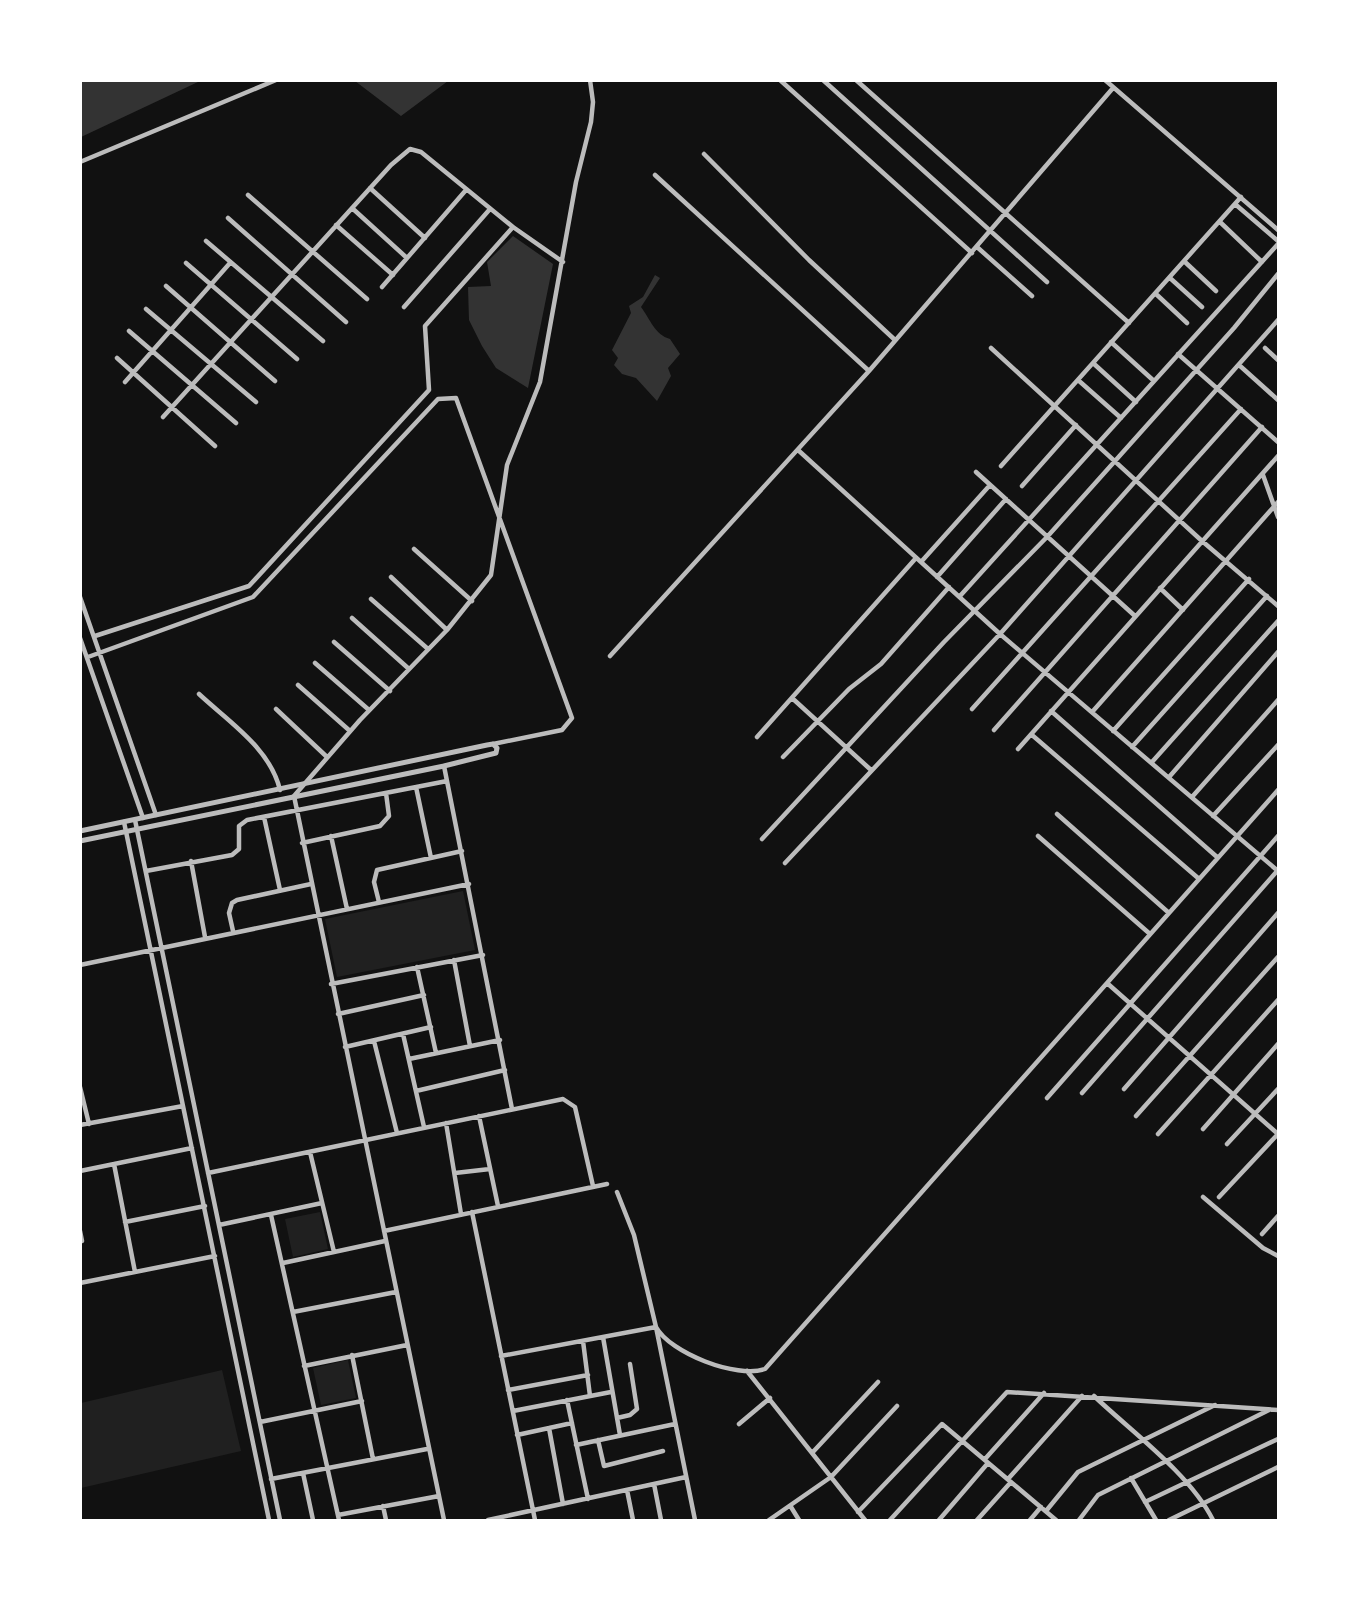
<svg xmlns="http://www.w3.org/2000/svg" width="1359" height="1601" font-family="Rubik,sans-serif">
	<rect width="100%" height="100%" fill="#111"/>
	<path fill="#202020" d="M463,891L475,950L337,977L325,919Z
		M320,1212L328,1249L293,1257L285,1219Z
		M348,1360L356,1398L321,1405L313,1368Z
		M222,1370L241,1451L81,1488V1403Z"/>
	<path fill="#333" d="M81,80H200V81L81,137Z
		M355,81H448L401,116Z
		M513,236L553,264L528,388L496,368L482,346L469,320L468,287L491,286L487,262Z
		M655,275L660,278L641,307C650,319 655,335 670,339L680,354L668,368L671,376L657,401L636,378L622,374L614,365L618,358L612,350L631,313L629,306L643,297Z"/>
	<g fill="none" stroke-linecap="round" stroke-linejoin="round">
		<path stroke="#bcbcbc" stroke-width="4.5" d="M780,80L972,253
			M823,80L1047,282
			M856,80L1129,323
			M1105,80L1278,230
			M704,154L809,260L895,340
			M80,162L276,80
			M655,175L869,371
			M370,188L425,238
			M248,195L367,299
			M1235,204L1278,241
			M352,208L407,258
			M228,218L346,322
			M1220,222L1262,262
			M336,225L393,275
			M206,241L323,341
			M977,247L1032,296
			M1185,262L1216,291
			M186,263L297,359
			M1170,278L1202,307
			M166,286L275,381
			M382,287L466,190
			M1156,294L1187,323
			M404,307L490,209
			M146,309L256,402
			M129,331L236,423
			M1111,342L1154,381
			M991,348L1202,541L1278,606
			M1265,348L1278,360
			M1178,354L1278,442
			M117,358L215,446
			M1093,363L1136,402
			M1239,365L1278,400
			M1078,380L1121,418
			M125,382L230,263
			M163,417L391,165L410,149L421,152L513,227L563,262
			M798,450L1000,634L1278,871
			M1001,466L1241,197
			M976,472L1135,616
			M1263,475L1278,517
			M1022,486L1076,425
			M414,549L472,601
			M921,562L990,485
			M391,577L447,630
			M937,577L1006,499
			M1160,588L1183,610
			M960,596L1278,244
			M80,597L156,815
			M371,599L428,649
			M352,618L409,669
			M95,636L249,586L429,390L425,326L513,227
			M80,638L143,818
			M334,642L390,691
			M610,656L869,371L1113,88
			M88,657L253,597L438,399L456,398L572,718L562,730L493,744
			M315,663L369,710
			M298,685L350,731
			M199,694C229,722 270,748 280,790
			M792,698L871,770
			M276,709L327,757
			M972,709L1241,409
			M1051,711L1217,857
			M1093,711L1278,502
			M994,730L1262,427
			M1113,731L1249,579
			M1032,735L1198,878
			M757,737L916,558
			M1132,747L1267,596
			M1018,749L1278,456
			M783,757L849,689L881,664L949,587
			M1152,762L1278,621
			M444,766L512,1109
			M1170,776L1278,652
			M416,787L431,858
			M1192,797L1278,700
			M1057,814L1169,913
			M1213,816L1278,745
			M264,817L280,890
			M135,820L280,1520
			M124,822L269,1520
			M331,836L347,909
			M1038,836L1150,934
			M762,839L944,642L1047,537L1234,328L1278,274
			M302,843L380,826L389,816L386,793
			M191,861L205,937
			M785,863L1000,634L1278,320
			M146,871L232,855L239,849V826L247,820L447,781
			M379,902L374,882L377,870L462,851
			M233,931L229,913L232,903L237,900L311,884
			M454,960L470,1046
			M80,965L469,884
			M417,967L436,1053
			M1107,983L1278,1134
			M331,984L483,955
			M338,1014L424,995
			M403,1034L424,1127
			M374,1041L397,1133
			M345,1047L431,1027
			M409,1059L500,1040
			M80,1087L89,1124
			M1124,1089L1278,913
			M416,1091L505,1070
			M1082,1093L1278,870
			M1047,1098L1278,836
			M479,1116L498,1206
			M1136,1116L1278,957
			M446,1123L461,1214
			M80,1125L183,1106
			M1203,1129L1278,1044
			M1158,1134L1278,1000
			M1227,1144L1278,1089
			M310,1152L334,1252
			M114,1164L135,1272
			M80,1171L192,1148
			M208,1173L563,1099L575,1107L593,1186
			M455,1173L490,1169
			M617,1192L634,1235L656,1327C670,1353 737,1379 765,1369L1278,790
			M1203,1197L1263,1248L1278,1256
			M1219,1197L1278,1134
			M472,1212L535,1520
			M271,1215L339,1520
			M125,1222L205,1206
			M219,1225L322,1203
			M80,1231L82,1241
			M384,1231L607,1184
			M1262,1234L1278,1216
			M283,1263L385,1241
			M80,1283L215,1256
			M293,1312L396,1292
			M603,1337L620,1435
			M583,1341L590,1396
			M352,1355L373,1459
			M501,1356L656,1327L695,1520
			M304,1366L407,1345
			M747,1371L865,1520
			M508,1390L588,1375
			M1094,1396C1132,1432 1190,1474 1213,1520
			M567,1400L588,1499
			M513,1411L611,1392
			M617,1418L630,1415L637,1409L630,1364
			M260,1422L362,1401
			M739,1424L770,1398
			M549,1428L563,1504
			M517,1435L572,1423
			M598,1440L604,1466L663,1451
			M576,1445L675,1424
			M812,1453L878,1382
			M985,1459L1044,1393
			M303,1473L313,1520
			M1131,1478L1156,1520
			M271,1479L427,1449
			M1008,1479L1082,1396
			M654,1484L661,1520
			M627,1490L633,1520
			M1145,1502L1278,1439
			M383,1506L386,1520
			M791,1507L799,1520
			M1046,1511L1078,1472L1215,1405
			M858,1512L942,1424L1056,1520
			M338,1515L439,1496
			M444,1520L294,796L360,720L447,630L491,575L507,465L540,382L576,182L591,122L593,102L590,80
			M488,1520L686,1477
			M769,1520L831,1477L897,1406
			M890,1520L1007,1392L1278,1410
			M939,1520L988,1463
			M977,1520L1011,1482
			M1030,1520L1041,1507
			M1079,1520L1098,1495L1269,1410
			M1169,1520L1278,1467"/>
		<path stroke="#bcbcbc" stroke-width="5" d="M80,831L487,745L493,744L497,748L496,753L444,766L80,841"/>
	</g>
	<rect width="1359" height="1601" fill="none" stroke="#ffffff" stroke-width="164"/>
</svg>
